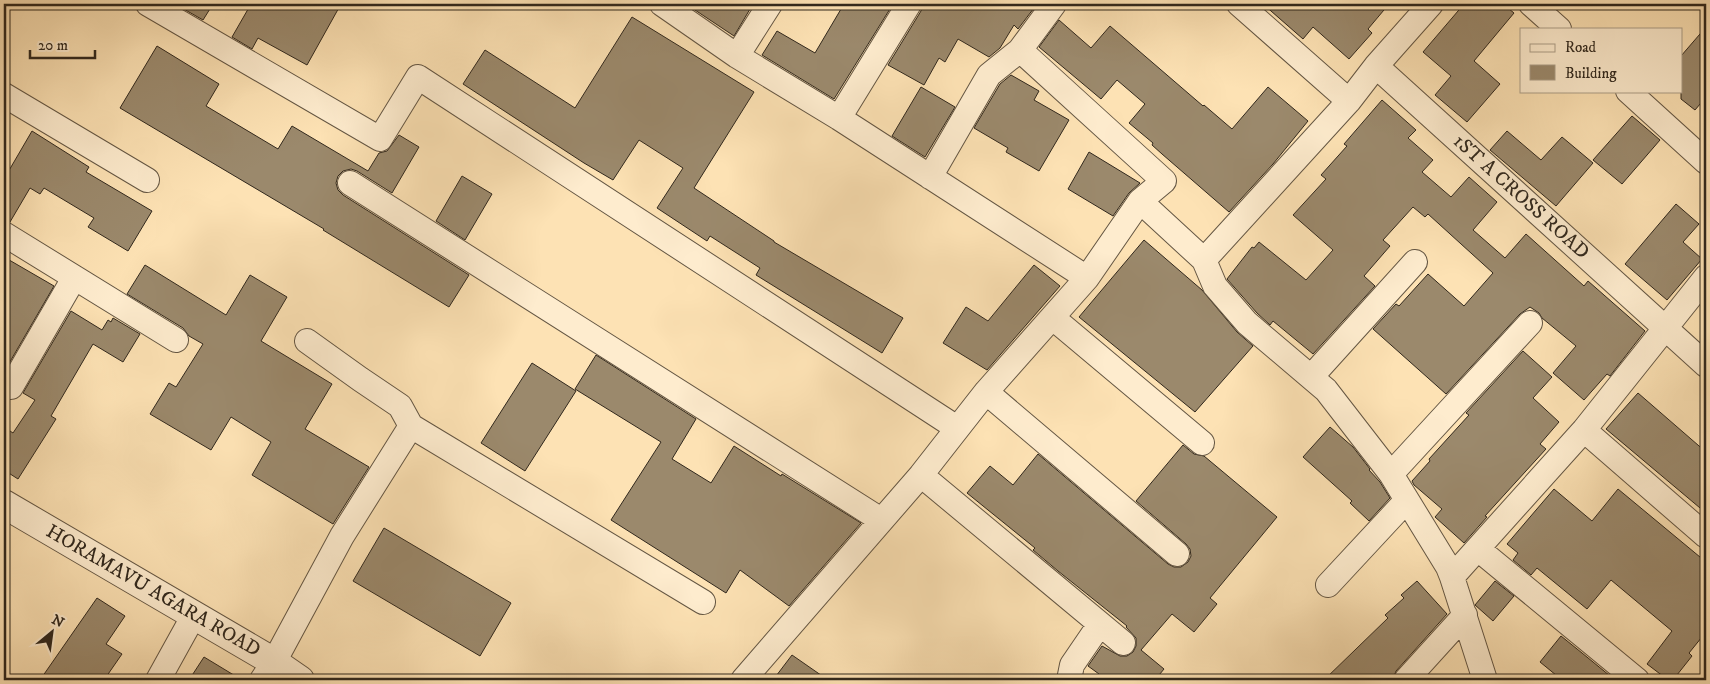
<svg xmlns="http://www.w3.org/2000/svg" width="1710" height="684" font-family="'IM FELL DW Pica',serif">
	<rect width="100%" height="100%" fill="#fde2b4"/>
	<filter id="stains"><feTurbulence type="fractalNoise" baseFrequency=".004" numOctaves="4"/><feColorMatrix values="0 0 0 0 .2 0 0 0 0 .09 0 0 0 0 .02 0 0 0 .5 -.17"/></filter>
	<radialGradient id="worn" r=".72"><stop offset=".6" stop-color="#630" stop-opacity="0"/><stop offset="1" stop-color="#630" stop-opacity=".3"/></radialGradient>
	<path fill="#9b896c" stroke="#31281d" d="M175,4H213L203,20Z
		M251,4H341L307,65L258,38L252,49L232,37Z
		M686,4H753L734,36Z
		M844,4H893L834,99L762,55L777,31L815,53Z
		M923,4H1037L1018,29L1014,25L1000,48L989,57L958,39L945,62L939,58L924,85L888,65L921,11Z
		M1263,4H1389L1368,29L1372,33L1349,59L1313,27L1303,39Z
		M1464,4H1503L1514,13L1474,61L1500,84L1467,122L1435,95L1451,76L1423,52Z
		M632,17L754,92L694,188L774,241V242L903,318L882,353L756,275L760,268L710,236L707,241L657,208L683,168L639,140L613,180L584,163L463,84L485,50L575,108Z
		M1059,20L1091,48L1110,26L1203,106L1204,105L1232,129L1268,87L1308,121L1273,164L1229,212L1162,154L1152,145L1153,143L1129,123L1145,104L1117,80L1101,99L1039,47Z
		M1706,27V97L1695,110L1681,99V56Z
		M157,46L219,84L206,106L278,149L292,126L368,171L379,153L387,151L399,135L419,147L392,193L357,171L351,169L343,171L338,176L336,183L338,190L343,195L469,275L449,307L323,230L324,229L120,108Z
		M1011,75L1039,91L1034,100L1069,120L1039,171L1006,152L1008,148L974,128L1000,84Z
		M921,87L955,107L925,157L892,136Z
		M1382,100L1416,130L1408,138L1433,160L1422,172L1451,197L1469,177L1497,202L1473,230L1505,258L1526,234L1584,286L1588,281L1645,331L1610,376L1607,374L1584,400L1553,373L1576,346L1542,318L1539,313L1530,307L1520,314L1446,394L1373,329L1396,304L1399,306L1428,274L1464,306L1493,273L1428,214L1425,217L1413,207L1383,240L1390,246L1364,276L1375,286L1313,354L1273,321L1270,325L1257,313L1227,279L1252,247L1254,248L1259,242L1306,280L1333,250L1293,215L1326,179L1321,175L1347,146L1344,144Z
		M1632,116L1660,140L1622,184L1593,160Z
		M32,131L89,167L86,172L152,211L128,251L88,227L94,218L44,188L40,194L30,188L10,222L4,220V179Z
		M1507,131L1541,160L1562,137L1593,163L1556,206L1490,150Z
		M1089,152L1140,183L1129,193L1113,216L1068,189Z
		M462,176L492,194L465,240L436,221Z
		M1676,204L1699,224L1683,242L1702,259L1667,300L1625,264Z
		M1144,240L1202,290L1237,332L1253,346L1195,412L1079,317Z
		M4,257L54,286L4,372Z
		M145,265L226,315L250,275L287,297L261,341L332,384L305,429L369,467L333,524L252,475L271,442L231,417L211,450L150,414L169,383L176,387L203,344L189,336L183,328L127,294Z
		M1034,265L1060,286L987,370L943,343L966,307L988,321Z
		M71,311L102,330L108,320L111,322L113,318L140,334L123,362L93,344L51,416L56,419L18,479L4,470V427L13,433L35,400L23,393Z
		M1523,351L1552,377L1533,398L1559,422L1540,444L1546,449L1485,516L1487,517L1464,543L1435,517L1442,509L1414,485L1412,481L1430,461L1429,459L1469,415L1466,413Z
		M596,355L696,419L672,459L711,483L734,446L781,476L782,474L861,523L789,606L740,570L726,593L611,520L661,442L575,389Z
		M532,363L576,391L525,471L481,443Z
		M1638,393L1706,452V513L1606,429Z
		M1330,427L1353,447L1370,469L1369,470L1380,482L1390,498L1369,521L1350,503L1352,501L1303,457Z
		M1183,445L1194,454L1204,456L1277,517L1210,598L1217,604L1194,632L1172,614L1141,650L1164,669L1155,680H1096L1099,674L1088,666L1102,646L1120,656H1127L1133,652L1136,646V638L1126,627L1127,626L1058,571L1033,550L1035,548L967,493L990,466L1013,485L1038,454L1168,564L1174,567H1181L1188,562L1191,556L1190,549L1186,544L1136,501Z
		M1554,489L1592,521L1618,489L1706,562V632L1689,653L1692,656L1673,680H1668L1647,664L1672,631L1611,580L1587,609L1537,568L1531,575L1513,560L1518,553L1507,544Z
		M384,528L511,603L480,656L353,581Z
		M1417,581L1447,614L1396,671L1393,679L1391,680H1324L1388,618L1385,615L1404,598L1401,595Z
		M1495,581L1514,596L1493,621L1475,605Z
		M97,598L125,616L106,644L122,654L104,680H40Z
		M1561,636L1582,653L1615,680H1562L1540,662Z
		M792,655L828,680H773Z
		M204,657L242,680H189Z"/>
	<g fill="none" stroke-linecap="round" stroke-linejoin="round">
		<defs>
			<path id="minor" d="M148,4L380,139L418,77L957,428
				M662,4L737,56L839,118L1087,278
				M1239,4L1349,101
				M1531,4L1559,29
				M1020,50L1164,181L1140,201
				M737,56L770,4
				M1376,66L1706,365
				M1628,91L1706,162
				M4,95L147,180
				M839,118L909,4
				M930,177L989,75L1020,50L1054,4
				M350,183L881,520
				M4,234L176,340
				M1204,260L1349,101L1376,66L1431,4
				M1053,318L1202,443
				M307,341L360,379L400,406L411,426L703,602
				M1311,377L1415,262
				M11,387L74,278
				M986,392L1177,554
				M1584,430L1706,536
				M1391,474L1530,323
				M921,475L1123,643
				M1478,549L1637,680
				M1452,577L1485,680
				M1328,585L1407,500
				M158,680L194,615
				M262,680L274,662L342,536L411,426
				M743,680L921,475L986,392L1087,278L1140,201L1204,260L1215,286L1247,323L1326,390L1391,474L1448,567L1452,577L1584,430L1706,277
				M1069,680L1072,665L1100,624
				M1406,680L1465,615"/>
			<path id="tertiary" d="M4,504L274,662L300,680"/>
		</defs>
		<use href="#minor" stroke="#645643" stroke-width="26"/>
		<use href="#tertiary" stroke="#645643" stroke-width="30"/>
		<use href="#minor" stroke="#feecce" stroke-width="24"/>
		<use href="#tertiary" stroke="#feecce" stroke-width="28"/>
	</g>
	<g text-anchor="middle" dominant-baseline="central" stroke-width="5" stroke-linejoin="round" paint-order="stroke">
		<g font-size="20" fill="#31281d" stroke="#feecce">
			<text transform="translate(1521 197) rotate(42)">1ST A CROSS ROAD</text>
			<text transform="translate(153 591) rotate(30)">HORAMAVU AGARA ROAD</text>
		</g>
	</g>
	<rect width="1710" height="684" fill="none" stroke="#fde2b4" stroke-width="20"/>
	<rect x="5" y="5" width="1700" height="674" fill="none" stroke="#31281d" stroke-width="2.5"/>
	<rect x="10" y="10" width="1690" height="664" fill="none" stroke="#31281d"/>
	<rect x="1520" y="28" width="162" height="65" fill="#feecce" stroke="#ac9e87"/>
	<rect x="1530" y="44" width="25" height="8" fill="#feecce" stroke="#ac9e87"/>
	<text x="1565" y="52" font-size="15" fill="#31281d">Road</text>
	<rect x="1530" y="65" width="25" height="15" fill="#9b896c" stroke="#ac9e87"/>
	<text x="1565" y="78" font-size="15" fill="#31281d">Building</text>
	<g transform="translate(52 632) rotate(29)" stroke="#feecce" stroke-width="4" paint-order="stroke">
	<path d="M0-4L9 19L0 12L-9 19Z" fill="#31281d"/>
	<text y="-8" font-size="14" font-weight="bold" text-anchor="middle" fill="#31281d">N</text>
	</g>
	<path d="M30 50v8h65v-8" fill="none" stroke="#31281d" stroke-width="2.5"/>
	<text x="38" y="50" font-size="15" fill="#31281d" stroke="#feecce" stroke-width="4" paint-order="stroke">20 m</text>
	<rect width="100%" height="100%" filter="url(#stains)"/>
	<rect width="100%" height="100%" fill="url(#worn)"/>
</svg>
